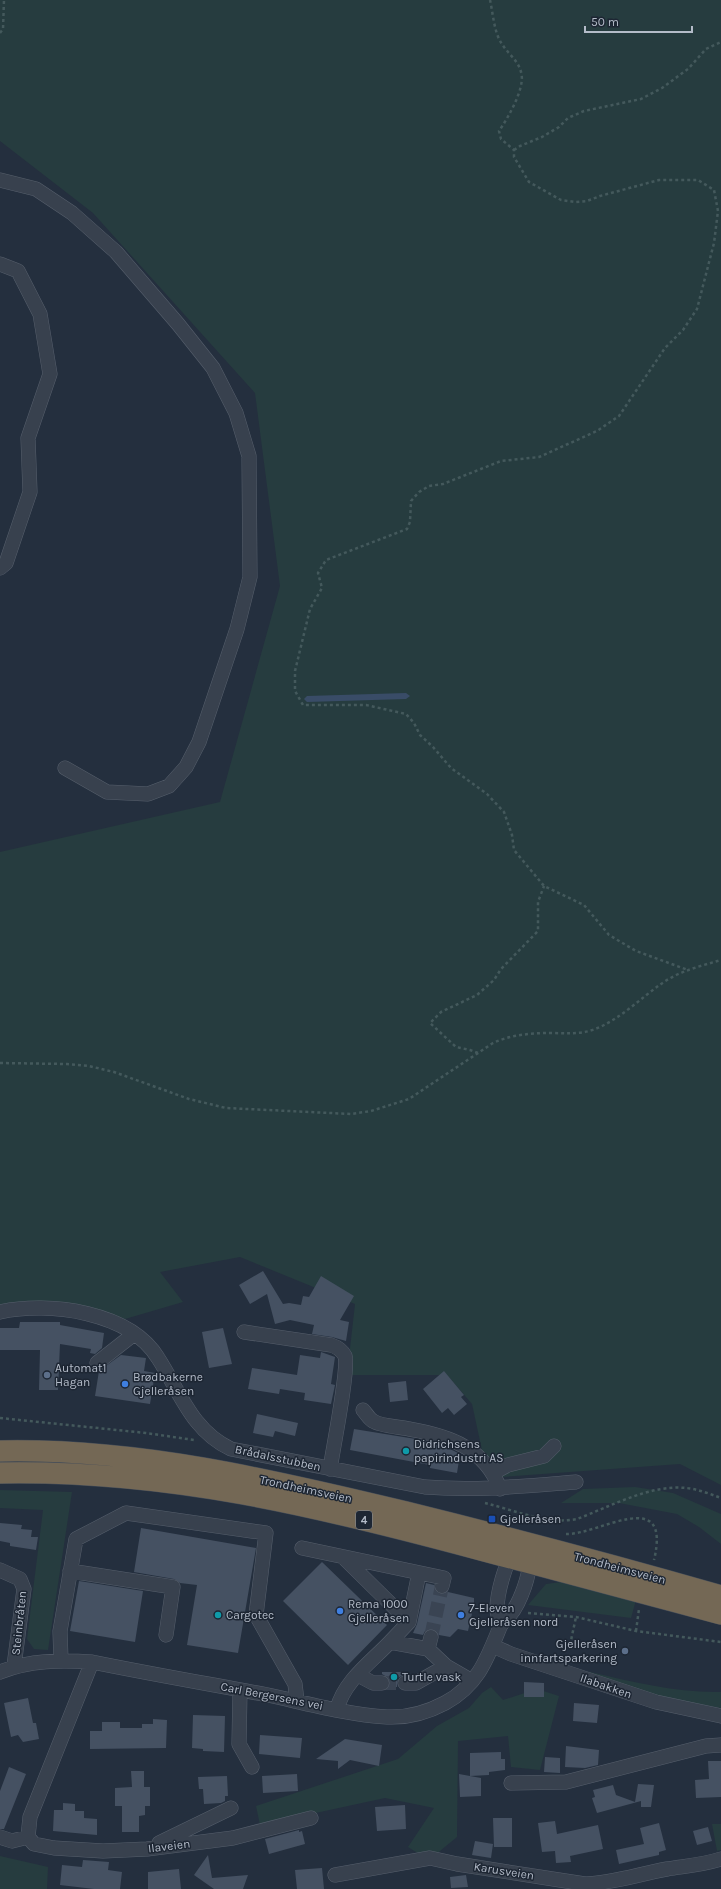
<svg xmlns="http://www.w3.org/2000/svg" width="721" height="1889" font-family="Karla,sans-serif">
	<rect width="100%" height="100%" fill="#242f3e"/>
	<path fill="#263c3f" d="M0,0H721V1485L680,1464L488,1478L472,1404L447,1375H347L355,1304L240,1257L160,1272L183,1302L125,1319L103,1314L0,1312V852L220,802L280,586L255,393L93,213L0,141Z
		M635,1487L673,1493L721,1514V1544L699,1527L677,1514L619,1503H561L583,1489Z
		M0,1490L72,1492L48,1650L34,1649L27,1639L43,1510L0,1508Z
		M569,1581L636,1600L631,1618L528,1605L546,1584Z
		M590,1672C633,1682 677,1693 721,1692V1708L668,1699L588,1674Z
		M491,1687L503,1700L537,1689L559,1696L540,1770L511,1767L508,1736L458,1741L457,1837L429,1860L408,1847L434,1808L385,1798L260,1825L256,1806L398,1759L437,1726L469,1708L482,1693Z
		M712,1824H721V1850L717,1851Z
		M0,1856L48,1867L47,1889H0Z"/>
	<path fill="#394c67" d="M406,693L410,696L406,699L307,702L304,699L307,696Z"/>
	<path fill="#455162" d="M263,1271L283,1304L289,1303L301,1305L303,1296L309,1297L321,1276L354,1296L340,1320L349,1322L346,1341L332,1337L312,1334L314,1325L290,1320L275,1324L267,1294L250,1304L239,1285Z
		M20,1322H60V1325L104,1333L102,1348L95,1354L90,1353L91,1349L60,1344L58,1390H39L40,1350H0V1328H19Z
		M223,1328L232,1364L209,1368L202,1332Z
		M321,1352L335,1357L331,1384L335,1385L331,1404L304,1400L305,1393L280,1389L279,1394L248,1389L252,1368L297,1375L300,1355L320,1358Z
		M121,1355L146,1358L144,1371L155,1373L150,1404L95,1396L99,1371Z
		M444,1371L464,1395L461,1397L467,1404L454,1415L448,1408L442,1413L423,1389Z
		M406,1381L408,1400L390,1402L388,1383Z
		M257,1414L298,1423L295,1436L275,1431L273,1437L253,1433Z
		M354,1429L422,1440L452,1450L460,1454L457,1473L430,1468V1465L350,1450Z
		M0,1523L22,1525L21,1529L32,1530L31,1537H38L36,1550L10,1546V1543L0,1541Z
		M141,1528L256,1548L238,1653L187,1645L197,1585L180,1583L174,1579L134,1572Z
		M322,1562L387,1625L348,1665L283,1601Z
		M79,1581L143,1591L135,1642L70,1631Z
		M426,1583L434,1585L436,1592L440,1594L448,1592L474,1598V1605L468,1631L458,1629L450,1637L439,1635L433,1629L425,1631L423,1635L413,1633L417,1624Z
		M382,1672H405V1674L398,1678L397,1687H390V1679L382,1674Z
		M524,1682L544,1683V1697H524Z
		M28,1698L33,1723H36L39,1739L23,1742L18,1735L11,1737L4,1703Z
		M574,1703L599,1705L597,1723L573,1721Z
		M193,1715L225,1716L224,1752L203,1751V1749L192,1748Z
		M153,1719L167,1720L166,1748L90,1749V1731H102V1722H120V1728H142V1724H153Z
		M260,1735L302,1738L300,1758L259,1754Z
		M345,1739L382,1745L379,1766L350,1760L338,1769V1761L316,1759Z
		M566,1746L599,1750L598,1765L585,1768L565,1767Z
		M501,1752V1759H505V1770L489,1772V1775L470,1776V1753Z
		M545,1757L560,1758V1773L544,1772Z
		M708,1761H721V1797L696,1798L695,1780L709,1779Z
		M9,1767L26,1774L4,1829H0V1791Z
		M131,1771H144V1787H150V1806H145V1815L139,1816V1832H122V1806H115V1788L132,1787Z
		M297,1774L298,1791L263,1793L262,1776Z
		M459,1774L481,1778V1796L460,1797Z
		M227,1776L228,1796H225V1801L221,1803L204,1804L203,1789H199L198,1777Z
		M638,1784L654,1785L651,1807H641V1801L597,1813L592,1798L595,1797L593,1790L613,1785L616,1795L635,1802Z
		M63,1803L75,1804V1811H84V1818L97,1819V1835L53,1831L54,1810H63Z
		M405,1805L406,1829L377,1831L375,1807Z
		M493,1818H512V1847H494Z
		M555,1821L557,1834L598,1825L603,1849L570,1856L571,1862L556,1863L555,1851L542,1852L538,1823Z
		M659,1823L666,1850L659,1852V1855L619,1864L616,1850L644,1844L640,1828Z
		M708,1827L712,1841L697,1845L693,1831Z
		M299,1830V1832L302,1831L305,1844L269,1854L265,1839Z
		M475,1841L493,1844L491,1858L472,1855Z
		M208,1855L212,1878L248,1875L243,1889H214L194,1875Z
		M83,1860L109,1862L108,1870L122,1872L120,1889H94L60,1885L62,1865L82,1867Z
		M322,1868L324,1889H297L295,1870Z
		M179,1869L181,1889H148V1872Z
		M466,1875L468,1887L451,1888L450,1877Z"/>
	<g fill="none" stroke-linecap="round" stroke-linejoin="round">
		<path stroke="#3a4453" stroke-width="14" stroke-dasharray="14 7" stroke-linecap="butt" d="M431,1637L442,1586
			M382,1683H405"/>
		<defs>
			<path id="minor" d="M0,180L36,189L72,213L116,252L178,324L213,368L236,413L249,456L250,577L237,629L199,742L186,767L169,786L148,794L107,792L65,768
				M0,264L18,271L40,314L50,374L28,438L30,492L6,563L0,568
				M0,1312C49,1301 130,1312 158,1358C180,1392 192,1431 231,1449L425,1487C476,1491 525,1486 576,1482
				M244,1332L331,1345C337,1347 342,1350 345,1356C349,1369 333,1449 330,1469
				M97,1363L134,1334
				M363,1410C366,1413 369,1419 373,1421C380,1426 401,1427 409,1429C449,1436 485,1448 500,1489
				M493,1473L508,1465L544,1456L554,1446
				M302,1548L444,1578L442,1586
				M343,1557L409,1622
				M0,1570L20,1579L24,1589L14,1666
				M70,1571L173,1587L166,1635
				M501,1624C500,1620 497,1614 497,1609C497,1595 505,1561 515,1552
				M390,1642L409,1622L419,1573
				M493,1646L511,1654L656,1702L721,1716
				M428,1649L431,1637
				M61,1660L60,1631L76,1539L126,1513L266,1533L256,1615L295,1684L297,1701
				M92,1662L30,1817L28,1837L34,1844L54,1848L103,1851L147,1849L233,1838L311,1818
				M0,1672C30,1660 61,1660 92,1662C151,1674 209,1684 268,1695C305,1703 349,1715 387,1717C407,1718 428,1712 445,1703C478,1685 487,1659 500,1627C502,1622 507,1619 510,1615C520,1603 532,1572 529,1556
				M358,1675L373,1683H382
				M405,1683H416L446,1666
				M240,1690L239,1744L252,1767
				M337,1709C344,1681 371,1662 390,1642L428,1649L446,1666L472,1681
				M511,1783L566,1782L706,1746L721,1745
				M0,1837L12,1841L28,1837
				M159,1843L231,1808
				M335,1875L430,1858L457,1864L585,1884C614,1883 639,1874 667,1869C686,1866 703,1865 721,1859"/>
			<path id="highway" d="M0,1451C138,1448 273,1480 406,1512C511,1538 617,1566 721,1596
				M0,1473C168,1470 317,1506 477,1549C559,1571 640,1592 721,1614"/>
		</defs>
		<use href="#minor" stroke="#565f6c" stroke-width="15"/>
		<use href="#highway" stroke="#434c59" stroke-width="22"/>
		<path stroke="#44595c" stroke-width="2.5" stroke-dasharray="3 3" stroke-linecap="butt" d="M490,0C493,13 494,33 502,44C508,54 518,60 521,72C526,87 508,118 499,131L501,139L514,150V157L529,182L561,200L575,202L587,201L600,196L659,180H698L714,190L718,211L714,243L697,309L683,330L665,348L619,416L597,431L539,457L501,461L443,484L429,486L419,492L411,501L410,522L407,529L326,560L318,573L322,588L310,609L295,671V691L303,705H366L406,714L414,723L420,735L433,747L451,768L487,794L504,812L512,835L514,850L544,886L584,905L609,935L636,951L688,970
			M0,33L3,29L4,0
			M514,150L520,146L542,137L559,127L568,118L584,111L641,99L662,88L688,69L706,49L721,42
			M478,1053L470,1050L456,1047L430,1023L441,1012L477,995L494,980L501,969L538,931V902L544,886
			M0,1063L67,1064L89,1066L114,1072L189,1099L226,1108L351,1114L371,1111L409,1099L493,1043C510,1035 531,1033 550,1033C566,1033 580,1035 595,1029C619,1020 641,998 661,984C679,971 701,966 721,960
			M0,1418L146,1433L194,1440
			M485,1503C514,1510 547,1525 577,1519C609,1507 651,1484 686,1488C698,1489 710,1494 721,1498
			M566,1534C599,1535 672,1484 654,1560
			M528,1613L576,1617L636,1631L721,1642
			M636,1631L639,1609
			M570,1645L576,1617"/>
		<use href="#minor" stroke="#38414e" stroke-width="14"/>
		<use href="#highway" stroke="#746855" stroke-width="21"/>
	</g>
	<g fill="#5c6f8a" stroke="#1d2633" stroke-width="1.5">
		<circle cx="47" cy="1375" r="4"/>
		<circle cx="625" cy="1651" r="4"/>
	</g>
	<g fill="#3f7fe0" stroke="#1d2633" stroke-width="1.5">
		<circle cx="125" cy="1384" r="4"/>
		<circle cx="340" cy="1611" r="4"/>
		<circle cx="461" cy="1615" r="4"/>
	</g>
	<g fill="#0f9aa8" stroke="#1d2633" stroke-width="1.5">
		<circle cx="406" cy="1451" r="4"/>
		<circle cx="218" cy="1615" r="4"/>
		<circle cx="394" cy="1677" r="4"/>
	</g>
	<rect fill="#1a4fb4" stroke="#1d2633" stroke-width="1.5" x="488" y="1515" width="8" height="8" rx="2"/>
	<g text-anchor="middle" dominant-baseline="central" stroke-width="3" stroke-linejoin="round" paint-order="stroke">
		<rect fill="#1d2633" stroke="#878f9c" stroke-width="1" x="356" y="1511" width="16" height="18" rx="3"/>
		<g font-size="11" font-weight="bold" fill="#b4bcc9">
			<text x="364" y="1520">4</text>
		</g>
		<g font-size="12" fill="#b4bcc9" stroke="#1d2633" text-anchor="start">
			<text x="55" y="1368">Automat1<tspan x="55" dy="14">Hagan</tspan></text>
			<text x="133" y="1377">Brødbakerne<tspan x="133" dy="14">Gjelleråsen</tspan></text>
			<text x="414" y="1444">Didrichsens<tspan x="414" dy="14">papirindustri AS</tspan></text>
			<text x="500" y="1519">Gjelleråsen</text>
			<text x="348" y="1604">Rema 1000<tspan x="348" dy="14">Gjelleråsen</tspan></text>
			<text x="469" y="1608">7-Eleven<tspan x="469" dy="14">Gjelleråsen nord</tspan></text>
			<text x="226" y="1615">Cargotec</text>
			<text x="617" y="1644" text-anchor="end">Gjelleråsen<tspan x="617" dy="14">innfartsparkering</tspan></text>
			<text x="402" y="1677">Turtle vask</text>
		</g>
		<g font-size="12" fill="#b4bcc9" stroke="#1d2633">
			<text transform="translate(278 1458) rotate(12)">Brådalsstubben</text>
			<text transform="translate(306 1489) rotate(12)">Trondheimsveien</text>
			<text transform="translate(620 1568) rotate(15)">Trondheimsveien</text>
			<text transform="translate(19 1623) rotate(-84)">Steinbråten</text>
			<text transform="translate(606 1686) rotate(19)">Ilabakken</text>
			<text transform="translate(272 1696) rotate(11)">Carl Bergersens vei</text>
			<text transform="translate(169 1846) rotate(-7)">Ilaveien</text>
			<text transform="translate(504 1871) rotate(9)">Karusveien</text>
		</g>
	</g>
	<path d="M585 26v6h107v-6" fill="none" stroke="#b4bcc9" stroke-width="2"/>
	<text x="591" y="26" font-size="12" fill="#b4bcc9" stroke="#1d2633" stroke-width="3" paint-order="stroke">50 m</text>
</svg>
